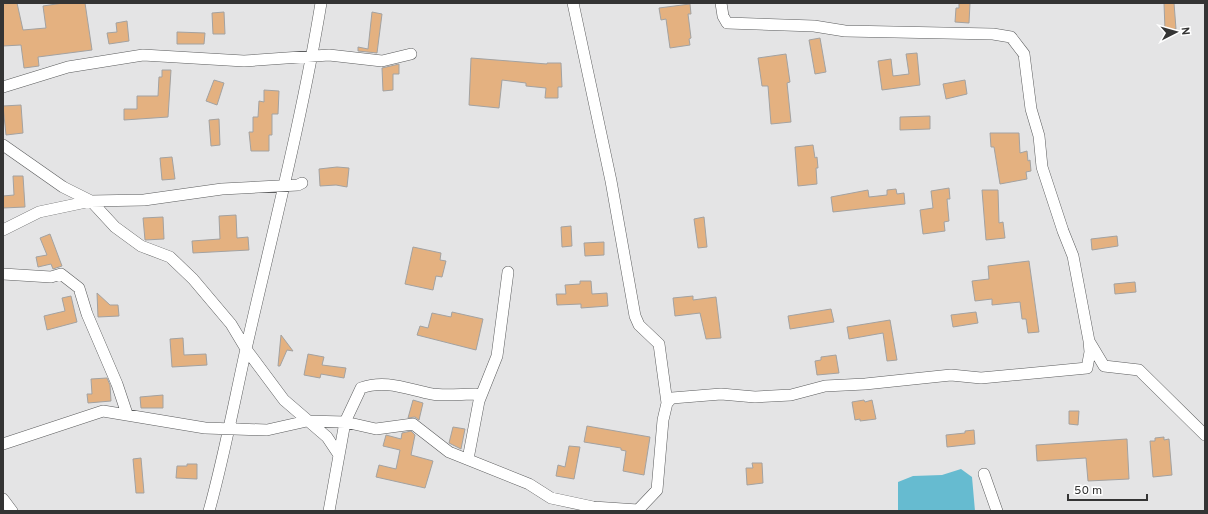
<svg xmlns="http://www.w3.org/2000/svg" width="1208" height="514" font-family="Overpass,sans-serif">
	<rect width="100%" height="100%" fill="#e4e4e5"/>
	<path fill="#66bbd0" d="M961,469L972,477L975,511H898V482L913,476L942,475Z"/>
	<path fill="#e4b180" stroke="#a3a2a1" d="M3,3H17L23,30L46,28L43,6L63,3H85L92,50L38,57L39,66L24,68L21,45L3,46Z
		M959,3H970L969,23L955,22L956,8H959Z
		M1164,3H1174L1176,29L1165,30Z
		M690,4L691,14H688L691,38L689,39L690,45L670,48L666,19L661,20L659,8Z
		M224,12L225,34H213L212,13Z
		M372,12L382,14L377,53L358,51V47L368,49Z
		M127,21L129,41L109,44L107,33L117,32L116,23Z
		M177,32L205,33L204,44H177Z
		M820,38L826,72L815,74L809,40Z
		M917,53L920,85L882,90L878,61L891,59L893,76L909,74L906,54Z
		M786,54L790,82L787,83L791,122L771,124L768,86H762L758,58Z
		M471,58L547,64V63H561L562,87H558V98H545L546,88L526,86V83L502,80L499,108L469,105Z
		M399,64V74H393V90L383,91L382,68Z
		M162,70H171L168,117L124,120V109H137V96H158L159,77H162Z
		M214,80L224,83L217,105L206,101Z
		M965,80L967,94L946,99L943,84Z
		M264,90L279,91L278,114H272V135H269V151H251L249,132H253V117H258L259,101L264,102Z
		M21,105L23,133L6,135L3,106Z
		M930,116V129L900,130V117Z
		M219,119L220,145L211,146L209,120Z
		M990,133H1019L1020,153L1027,151L1028,161L1030,160L1031,171L1026,172L1027,179L1000,184L994,147H991Z
		M813,145L815,158L817,157L818,168H816L817,184L798,186L795,147Z
		M172,157L175,179L162,180L160,158Z
		M337,167L349,168L347,187L336,185L320,186L319,169Z
		M13,176H23L25,207L3,208V196L14,195Z
		M949,188L950,199H947L949,221L944,222L945,231L923,234L920,210L933,208L931,191Z
		M896,189L897,194L904,193L905,204L833,212L831,197L868,190L869,197L887,195V190Z
		M982,190H998L999,223L1003,222L1005,238L986,240Z
		M236,215L237,238L248,237L249,250L193,253L192,241L220,239L219,216Z
		M163,217L164,239L145,240L143,218Z
		M704,217L707,247L698,248L694,219Z
		M571,226L572,246L562,247L561,227Z
		M50,234L62,266L53,269L51,264L38,267L36,257L47,255L40,238Z
		M1117,236L1118,246L1092,250L1091,239Z
		M604,242V255L585,256L584,243Z
		M413,247L441,253L440,260L446,261L442,277L436,276L433,290L405,284Z
		M1029,261L1039,332L1028,333L1026,319H1022L1020,302L992,305V299L975,301L972,281L989,279L988,266Z
		M580,281H591L592,294L607,293L608,306L581,308V304L557,305L556,294H566L565,285L580,284Z
		M1135,282L1136,292L1115,294L1114,284Z
		M97,293L110,305H118L119,316L98,317Z
		M71,296L77,322L47,330L44,316L65,311L62,298Z
		M693,296V300L716,297L721,338L706,339L700,313L675,316L673,298Z
		M831,309L834,322L790,329L788,316Z
		M452,312L483,319L476,350L417,335L420,326L428,328L432,313L451,317Z
		M976,312L978,323L953,327L951,315Z
		M890,320L897,360L887,361L883,333L849,339L847,327Z
		M281,335L293,351L287,350L280,366H278Z
		M183,338L184,355L206,354L207,365L172,367L170,339Z
		M308,354L324,357L322,365L346,368L344,378L321,374L320,378L304,375Z
		M836,355L839,373L817,375L815,361L821,360V357Z
		M107,378L110,385L111,401L88,403L87,394H92L91,379Z
		M163,395V408H141L140,397Z
		M413,400L423,403L419,420L415,417L408,418Z
		M864,400L865,402L872,400L876,419L860,421V419L855,420L852,402Z
		M1069,411H1079L1078,425L1069,424Z
		M587,426L650,437L644,475L623,471L626,451L621,450V448L584,442Z
		M453,427L465,429L461,449L449,443Z
		M974,430L975,444L947,447L946,435L965,433V431Z
		M411,431L415,435L411,455L433,461L425,488L376,477L379,465L396,469L400,450L383,446L386,435L401,439L402,433Z
		M1164,437V440L1169,439L1172,475L1153,477L1150,441H1155V438Z
		M1127,439L1129,479L1088,481L1086,458L1037,461L1036,445Z
		M569,446L580,447L574,479L556,476L558,465L565,467Z
		M141,458L144,493H136L133,459Z
		M752,463H762L763,483L747,485L746,468H753Z
		M187,464H197V479L176,478L177,466H187Z"/>
	<g fill="none" stroke-linecap="round" stroke-linejoin="round">
		<defs>
			<path id="minor" d="M573,3L611,181L635,316L639,325L659,344L667,403
				M721,3L723,16L727,23L814,26L845,31L993,34L1011,37L1024,54L1031,109L1039,136L1042,167L1063,231L1073,256L1089,341L1104,366L1139,370L1205,435
				M3,87L68,67L143,55L244,61L329,55L382,61L411,54
				M3,145L63,187L91,201L115,227L141,246L170,257L193,279L231,324L246,349L284,400L327,437L339,455
				M3,230L39,212L91,201L144,200L222,189L298,185L302,183
				M3,274L51,277L61,274L79,288L87,314L117,384L127,414
				M3,444L103,411L205,428L267,430L307,421L345,422L376,429L413,424L449,452L529,484L551,498L593,507L638,510L657,490L663,420L667,403L672,398L721,394L755,397L791,395L825,386L865,384L951,375L981,378L1087,368L1090,352L1089,341
				M468,459L479,401L497,356L508,272
				M984,474L997,511
				M3,499L12,511
				M209,511C224,457 234,403 246,349C272,234 302,119 321,3
				M329,511L345,422L361,388C385,379 407,389 432,394C445,396 462,394 476,394"/>
		</defs>
		<use href="#minor" stroke="#5b5c5d" stroke-width="12"/>
		<use href="#minor" stroke="#fff" stroke-width="11"/>
	</g>
	<rect width="1208" height="514" fill="none" stroke="#343434" stroke-width="8"/>
	<g transform="translate(1176 32) rotate(84)" stroke="#ffffff" stroke-width="3" paint-order="stroke">
	<path d="M0-3L7 15L0 10L-7 15Z" fill="#343434"/>
	<text y="-6" font-size="11" font-weight="bold" text-anchor="middle" fill="#343434">N</text>
	</g>
	<path d="M1068 494v6h79v-6" fill="none" stroke="#343434" stroke-width="2"/>
	<text x="1074" y="494" font-size="12" fill="#343434" stroke="#ffffff" stroke-width="3" paint-order="stroke">50 m</text>
</svg>
